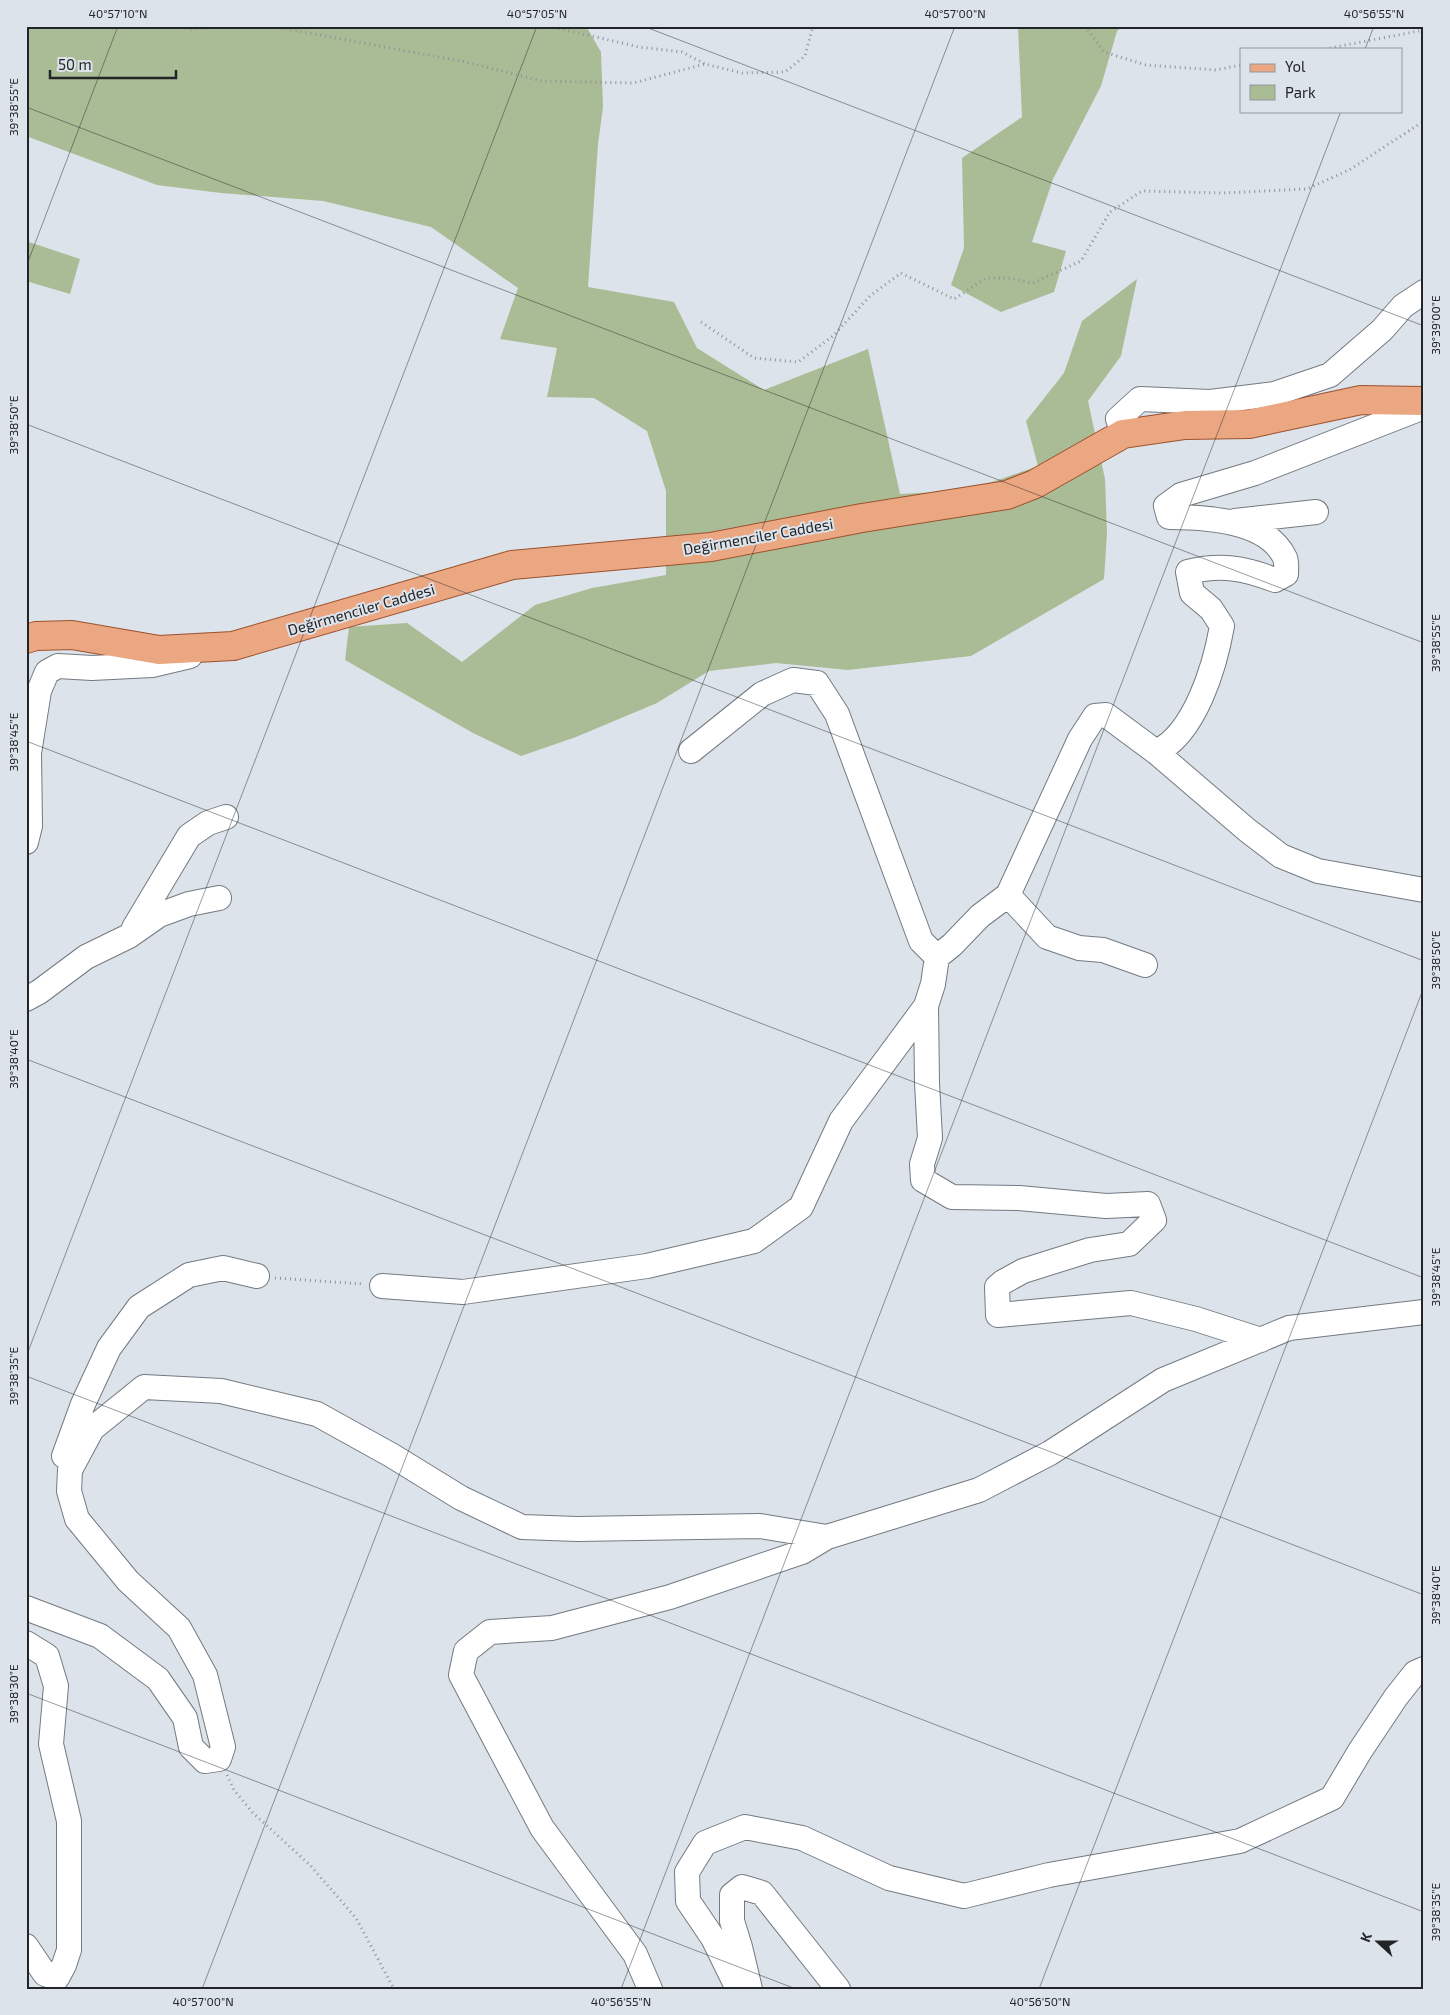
<svg xmlns="http://www.w3.org/2000/svg" width="1450" height="2015" font-family="'Exo 2',sans-serif">
	<rect width="100%" height="100%" fill="#dce3eb"/>
	<path fill="#aabc95" d="M26,26H586L601,52L603,107L598,144L588,287L674,302L697,348L764,390L868,349L900,494L969,490L1038,466L1026,421L1064,373L1082,321L1137,279L1121,356L1088,401L1105,479L1107,533L1104,579L971,656L848,670L776,663L709,671L657,703L576,737L521,756L473,733L345,660L349,627L407,623L462,662L535,605L592,588L666,575V491L647,431L594,398L547,397L557,348L500,339L518,288L431,227L323,201L221,193L157,185L26,136Z
		M1018,26H1123L1117,31L1101,86L1053,179L1032,242L1066,251L1054,292L1001,312L951,285L964,248L962,158L1022,117Z
		M26,241L80,259L70,294L26,281Z"/>
	<g fill="none" stroke-linecap="round" stroke-linejoin="round">
		<defs>
			<path id="minor" d="M1123,434L1118,419L1140,399L1210,402L1274,394L1330,375L1382,330L1403,306L1424,292
				M1235,521L1316,512
				M691,751L762,694L793,680L817,683L837,714L921,941L937,957L952,945L980,916L1008,895L1080,739L1095,716L1106,715L1156,752C1195,734 1215,666 1222,626L1211,609L1192,593L1188,572C1221,564 1244,568 1275,580L1286,574C1286,569 1287,563 1285,558C1268,520 1205,517 1169,517L1166,506L1181,495L1255,473L1424,407
				M1156,752L1247,830L1281,856L1318,871L1424,890
				M26,842L30,826L29,753L39,691L47,672L58,666L92,668L152,665L190,656
				M1008,895L1047,937L1079,948L1103,950L1145,965
				M134,928L189,836L208,823L226,817
				M26,999L39,992L86,957L129,936L159,915L189,904L219,898
				M926,1006L927,1083L930,1138L922,1164L923,1180L952,1197L1019,1198L1106,1206L1148,1204L1154,1220L1129,1244L1090,1250L1023,1271L1003,1282L997,1287L998,1315L1131,1303L1196,1319L1261,1340
				M382,1286L463,1292L647,1266L754,1241L801,1207L841,1121L926,1006L933,984L937,957
				M64,1456L83,1404L109,1348L139,1307L189,1275L223,1268L257,1276
				M26,1608L100,1636L158,1679L185,1718L191,1747L205,1761L219,1759L223,1747L205,1675L179,1628L128,1581L77,1519L69,1491L70,1470L92,1429L144,1387L221,1391L317,1414L391,1455L461,1498L522,1527L577,1529L760,1526L827,1537
				M26,1643L47,1656L56,1686L51,1744L69,1821V1950L64,1965L57,1978L45,1974L26,1946
				M650,1989L635,1954L542,1828L461,1675L466,1651L490,1632L552,1628L670,1597L802,1552L827,1537L979,1490L1050,1453L1163,1380L1289,1328L1424,1312
				M738,1989L713,1938L688,1901L687,1872L705,1843L745,1827L802,1838L889,1878L964,1896L1049,1875L1240,1841L1332,1798L1360,1751L1396,1697L1415,1673L1424,1669
				M750,1989L740,1947L732,1921V1895L742,1887L762,1893L838,1989"/>
			<path id="major" d="M26,639L36,636L72,635L159,650L233,646L512,565L711,547L862,518L1007,495L1035,484L1123,434L1185,425L1249,424L1361,400L1424,401"/>
		</defs>
		<use href="#minor" stroke="#737a81" stroke-width="26"/>
		<use href="#major" stroke="#9c522c" stroke-width="30"/>
		<path stroke="#8d9297" stroke-width="3" stroke-dasharray="1 4" stroke-linecap="butt" d="M181,26L189,29L227,26
			M271,26L466,62L542,81L633,83L705,64L742,73L785,72L805,56L813,26
			M549,26L639,47L682,52L705,64
			M1085,26L1104,52L1146,65L1216,70L1241,65
			M1325,49L1424,30
			M701,322L754,358L798,362L833,336L870,296L901,273L954,299L986,278H1008L1033,283L1081,261L1110,212L1142,191L1222,193L1307,189L1349,170L1424,121
			M275,1278L363,1284
			M227,1775L234,1790L253,1813L310,1865L356,1918L394,1989"/>
		<use href="#minor" stroke="#fff" stroke-width="24"/>
		<use href="#major" stroke="#eba682" stroke-width="28"/>
	</g>
	<path fill="none" stroke="#222527" stroke-width="1" stroke-opacity="0.45" d="M643,26L1424,326M1365,49L1374,26M26,107L1424,643M26,267L118,26M26,424L1424,961M26,741L1424,1278M26,1059L1424,1595M26,1357L537,26M26,1376L1424,1912M26,1693L796,1989M202,1989L955,26M621,1989L1341,111M1039,1989L1424,987"/>
	<g text-anchor="middle" dominant-baseline="central" stroke-width="4" stroke-linejoin="round" paint-order="stroke">
		<g font-size="15" fill="#222527" stroke="#dce3eb">
			<text transform="translate(758 536) rotate(-10)">Değirmenciler Caddesi</text>
			<text transform="translate(361 609) rotate(-16)">Değirmenciler Caddesi</text>
		</g>
	</g>
	<rect width="1450" height="2015" fill="none" stroke="#dce3eb" stroke-width="55"/>
	<rect x="1240" y="48" width="162" height="65" fill="#dce3eb" stroke="#92979d"/>
	<rect x="1250" y="64" width="25" height="8" fill="#eba682" stroke="#92979d"/>
	<text x="1285" y="72" font-size="15" fill="#222527">Yol</text>
	<rect x="1250" y="85" width="25" height="15" fill="#aabc95" stroke="#92979d"/>
	<text x="1285" y="98" font-size="15" fill="#222527">Park</text>
	<g transform="translate(1378 1942) rotate(291)" stroke="#dce3eb" stroke-width="4" paint-order="stroke">
	<path d="M0-4L9 19L0 12L-9 19Z" fill="#222527"/>
	<text y="-8" font-size="14" font-weight="bold" text-anchor="middle" fill="#222527">K</text>
	</g>
	<path d="M50 70v8h126v-8" fill="none" stroke="#222527" stroke-width="2.5"/>
	<text x="58" y="70" font-size="15" fill="#222527" stroke="#dce3eb" stroke-width="4" paint-order="stroke">50 m</text>
	<rect x="28" y="28" width="1394" height="1960" fill="none" stroke="#222527" stroke-width="2"/>
	<g font-size="12" text-anchor="middle" fill="#222527">
		<text x="118" y="18">40°57'10"N</text>
		<text x="537" y="18">40°57'05"N</text>
		<text x="955" y="18">40°57'00"N</text>
		<text x="1374" y="18">40°56'55"N</text>
		<text transform="translate(14 107) rotate(-90)" y="4">39°38'55"E</text>
		<text transform="translate(1436 325) rotate(-90)" y="4">39°39'00"E</text>
		<text transform="translate(14 425) rotate(-90)" y="4">39°38'50"E</text>
		<text transform="translate(1436 643) rotate(-90)" y="4">39°38'55"E</text>
		<text transform="translate(14 742) rotate(-90)" y="4">39°38'45"E</text>
		<text transform="translate(1436 960) rotate(-90)" y="4">39°38'50"E</text>
		<text transform="translate(14 1059) rotate(-90)" y="4">39°38'40"E</text>
		<text transform="translate(1436 1277) rotate(-90)" y="4">39°38'45"E</text>
		<text transform="translate(14 1376) rotate(-90)" y="4">39°38'35"E</text>
		<text transform="translate(1436 1595) rotate(-90)" y="4">39°38'40"E</text>
		<text transform="translate(14 1694) rotate(-90)" y="4">39°38'30"E</text>
		<text transform="translate(1436 1912) rotate(-90)" y="4">39°38'35"E</text>
		<text x="203" y="2006">40°57'00"N</text>
		<text x="621" y="2006">40°56'55"N</text>
		<text x="1040" y="2006">40°56'50"N</text>
	</g>
</svg>
